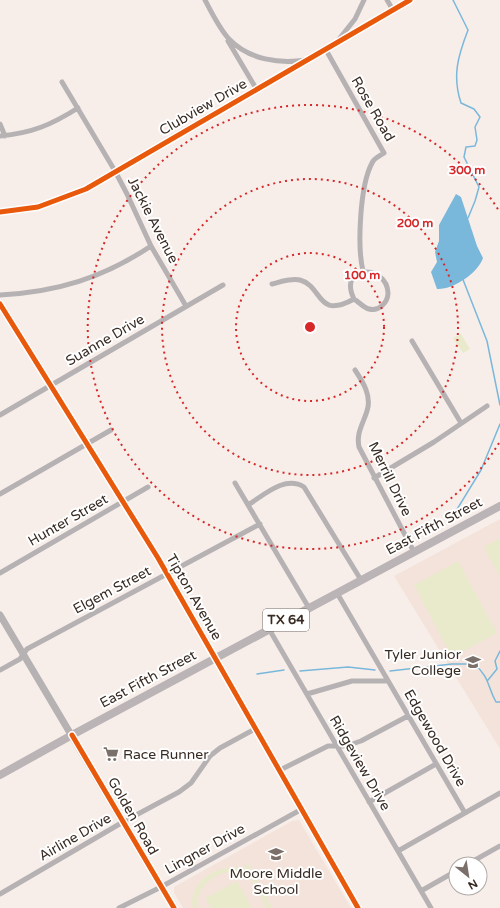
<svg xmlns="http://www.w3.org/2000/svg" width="500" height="908" font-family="'Varela Round',sans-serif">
	<rect width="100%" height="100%" fill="#f7eeea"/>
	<path fill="#f4e3da" d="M500,519V749L394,576Z
		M299,820L351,908H183L174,893V887L292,821Z"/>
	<path fill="#e8eacb" d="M461,334L470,349L463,353L453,338Z
		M500,538V577L484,547Z
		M458,561L497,633L452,657L414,585Z
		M248,864L272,908H266C261,898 255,879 245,874C225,864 193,885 198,908H193C187,881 221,861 245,869L244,866Z
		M237,881L252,908H211L205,898Z"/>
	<path fill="#7ab8db" d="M456,194L461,197L477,246L483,258C478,273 453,290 437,289L431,272L437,262L435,252L439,241V225Z"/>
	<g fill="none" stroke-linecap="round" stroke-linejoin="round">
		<path stroke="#7ab8db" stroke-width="1.5" d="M453,0L468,30C458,56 452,76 461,103L474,109L480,117L475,127L477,140L475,146L466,147L464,157L479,187L475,201L468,218
			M462,277L487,341L500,405
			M458,516L456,511L481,470L500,424
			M300,671L348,667L375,670
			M390,671L452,664H474C490,677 487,686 496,702H500
			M257,674L284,670
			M488,680L497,669L495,661L500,651"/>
		<path stroke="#b6b2b4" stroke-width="5" d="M205,0C212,13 219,28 229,39C249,60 280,64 306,60
			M387,0L393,10
			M228,41L257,90
			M336,43L355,19L364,0
			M326,50L384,153C380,156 374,158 372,163C360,185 357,246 363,271
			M62,82L115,171L127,194L151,246L186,306
			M0,124L5,136
			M0,136C32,133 51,125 78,108
			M0,212L38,207L86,189L410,0
			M272,284C280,282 291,278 300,280C323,286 316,320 354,299C359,302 364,308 369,309C379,312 388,302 388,293C387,264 337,264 354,299
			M0,295C57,292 103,278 151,246
			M0,304L158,558L358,908
			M412,341L461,423
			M355,370C363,382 372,396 367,411C363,424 356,433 359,447L414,552
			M0,415L223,285
			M374,478L434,442L487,406
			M235,483L309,608
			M0,494L111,430
			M248,505C264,495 285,475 304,487L361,580
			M0,573L148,487
			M337,593L465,813
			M269,629L431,908
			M0,670L20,659L27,649L260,524
			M307,694L352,681H388
			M280,770L328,746H346L361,741L408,716
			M369,802L436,764
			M398,851L500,793
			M468,864L500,846
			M421,891L456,871
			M0,894L123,822L179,792L191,783L210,756L220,748L255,729
			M119,908L161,887L302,809"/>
		<path stroke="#b6b2b3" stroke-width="7" d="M0,615L174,908"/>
		<path stroke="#bab4b6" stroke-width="8" d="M0,775L72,735L500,506"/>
		<defs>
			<path id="cycleway" d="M0,212L38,207L86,189L410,0
				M0,304L158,558L358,908
				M72,735L174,908"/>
		</defs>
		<use href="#cycleway" stroke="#fff" stroke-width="8"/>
		<use href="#cycleway" stroke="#e8590c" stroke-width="5"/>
	</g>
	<g fill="none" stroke="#d62828" stroke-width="2" stroke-dasharray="2 4">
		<circle cx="310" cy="327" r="74"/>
		<circle cx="310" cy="327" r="148"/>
		<path d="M499 443A222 222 0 1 1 499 211"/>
	</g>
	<defs>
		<symbol id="university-bare" viewBox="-9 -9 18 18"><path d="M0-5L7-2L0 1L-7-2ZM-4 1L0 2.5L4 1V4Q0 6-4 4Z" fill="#7b6f69" stroke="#fff" stroke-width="2.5" paint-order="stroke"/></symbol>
		<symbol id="supermarket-bare" viewBox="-9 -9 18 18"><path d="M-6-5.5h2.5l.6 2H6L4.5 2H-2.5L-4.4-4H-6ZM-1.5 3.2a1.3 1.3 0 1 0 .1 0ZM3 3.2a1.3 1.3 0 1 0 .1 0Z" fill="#7b6f69" stroke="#fff" stroke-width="2.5" paint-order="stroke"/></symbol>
		<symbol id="school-bare" viewBox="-9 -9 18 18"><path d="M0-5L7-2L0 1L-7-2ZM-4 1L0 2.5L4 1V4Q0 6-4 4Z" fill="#7b6f69" stroke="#fff" stroke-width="2.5" paint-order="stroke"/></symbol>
	</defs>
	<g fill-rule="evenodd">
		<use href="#university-bare" x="462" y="651" width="22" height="22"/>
		<use href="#supermarket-bare" x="100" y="743" width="22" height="22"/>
		<use href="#school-bare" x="265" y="843" width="22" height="22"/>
	</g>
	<g text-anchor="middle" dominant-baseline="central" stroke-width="4" stroke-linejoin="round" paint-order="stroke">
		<rect fill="#fff" stroke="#746b65" stroke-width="1" x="263" y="609" width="46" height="22" rx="3"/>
		<g font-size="13" font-weight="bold" fill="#382b23">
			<text x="286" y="620">TX 64</text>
		</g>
		<g font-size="14" fill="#382b23" stroke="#fff">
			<text transform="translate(203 107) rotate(-30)">Clubview Drive</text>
			<text transform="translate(373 109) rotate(60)">Rose Road</text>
			<text transform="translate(153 220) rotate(63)">Jackie Avenue</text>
			<text transform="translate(105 340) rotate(-30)">Suanne Drive</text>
			<text transform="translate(390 479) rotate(64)">Merrill Drive</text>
			<text transform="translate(68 520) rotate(-30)">Hunter Street</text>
			<text transform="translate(434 526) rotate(-28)">East Fifth Street</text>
			<text transform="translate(112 590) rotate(-28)">Elgem Street</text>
			<text transform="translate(194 597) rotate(60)">Tipton Avenue</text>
			<text transform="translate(148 679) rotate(-28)">East Fifth Street</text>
			<text transform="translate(435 738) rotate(60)">Edgewood Drive</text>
			<text transform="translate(360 763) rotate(60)">Ridgeview Drive</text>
			<text transform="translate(133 816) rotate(60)">Golden Road</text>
			<text transform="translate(75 837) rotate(-30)">Airline Drive</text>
			<text transform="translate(205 849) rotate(-29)">Lingner Drive</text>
		</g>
		<g font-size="14" fill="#382b23" stroke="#fff" text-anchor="end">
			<text x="461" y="654">Tyler Junior<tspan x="461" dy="16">College</tspan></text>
			<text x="123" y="754" text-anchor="start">Race Runner</text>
			<text x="276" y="873" text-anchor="middle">Moore Middle<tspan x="276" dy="16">School</tspan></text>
		</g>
	</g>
	<circle cx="310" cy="327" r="6" fill="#d62828" stroke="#fff" stroke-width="2"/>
	<g font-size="12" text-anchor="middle" font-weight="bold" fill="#d62828" stroke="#fff" stroke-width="4" stroke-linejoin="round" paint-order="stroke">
		<text x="467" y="174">300 m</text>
		<text x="415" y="227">200 m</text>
		<text x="362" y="279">100 m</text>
	</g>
	<g transform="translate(468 876) rotate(150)"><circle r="19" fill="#ffffff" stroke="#afaaa7"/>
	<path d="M0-3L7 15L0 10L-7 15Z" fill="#7b6f69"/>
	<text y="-6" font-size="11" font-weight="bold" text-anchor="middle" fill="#382b23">N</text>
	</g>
</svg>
